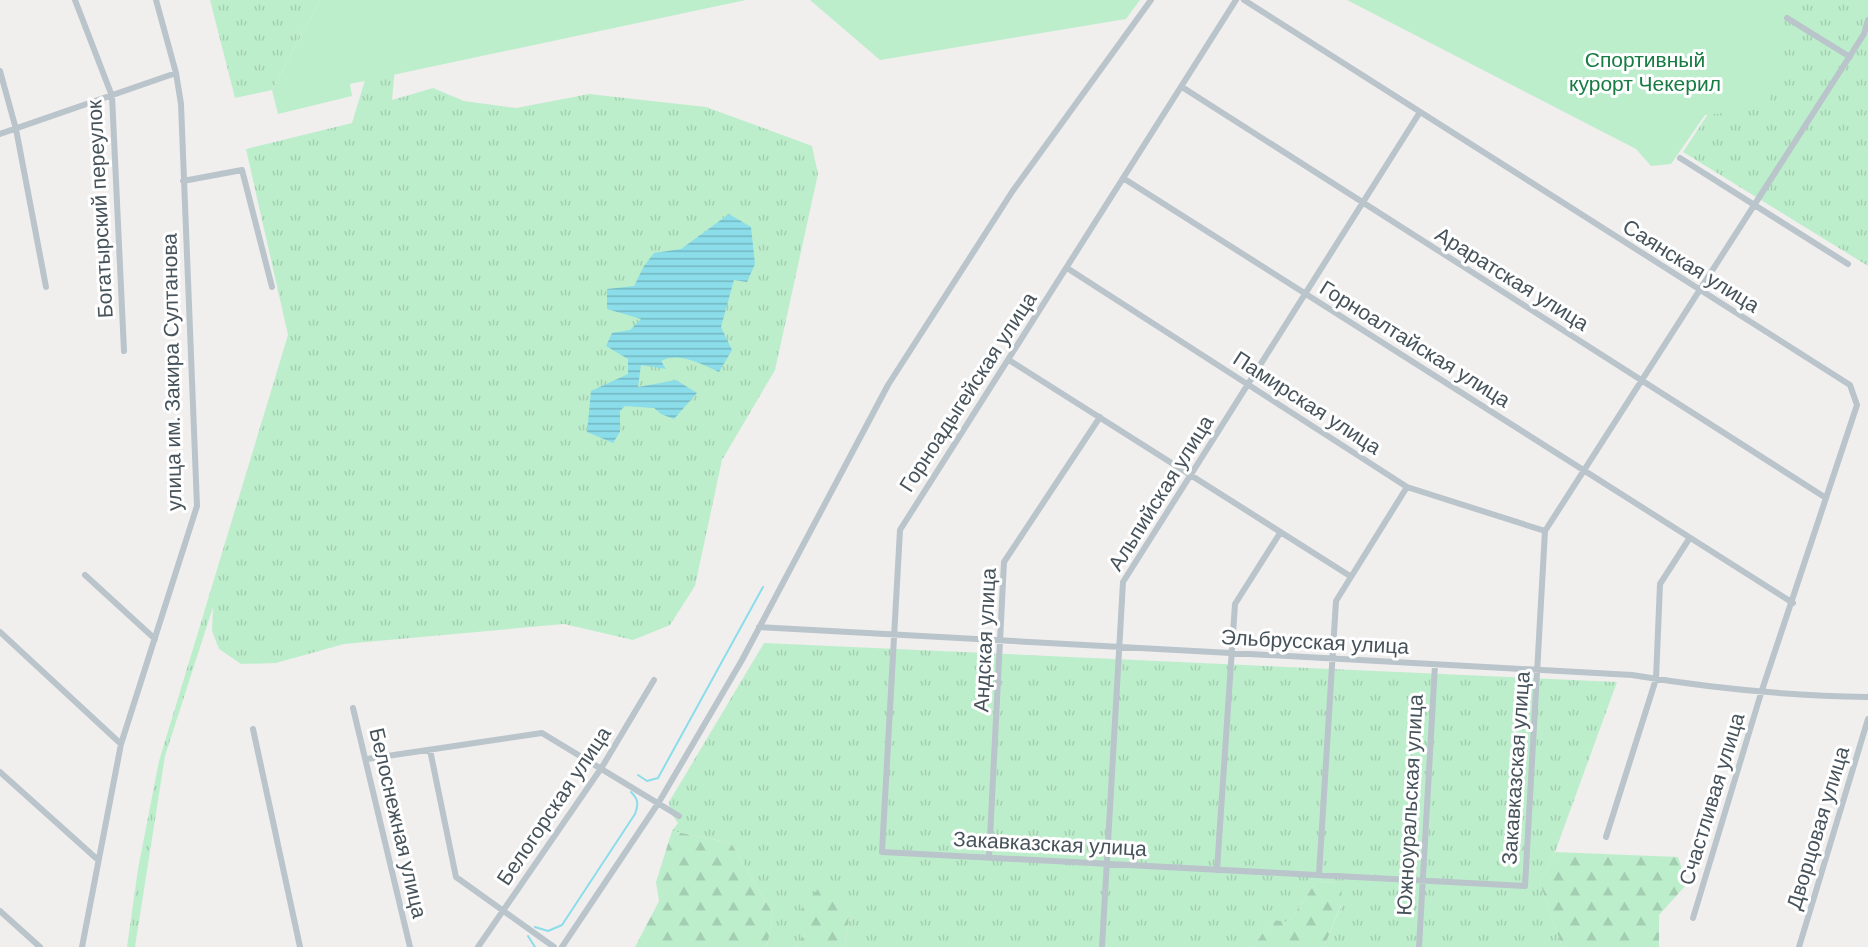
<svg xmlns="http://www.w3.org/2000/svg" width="1868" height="947" font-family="'DM Sans',sans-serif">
	<defs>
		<pattern id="grass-tufts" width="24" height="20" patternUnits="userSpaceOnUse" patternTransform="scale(1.5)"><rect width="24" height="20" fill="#bdeecc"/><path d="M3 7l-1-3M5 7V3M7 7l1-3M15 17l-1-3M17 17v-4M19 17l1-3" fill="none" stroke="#a4ceb1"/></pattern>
		<pattern id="forest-firs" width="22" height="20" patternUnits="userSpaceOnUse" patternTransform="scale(1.5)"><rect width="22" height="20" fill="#bdeecc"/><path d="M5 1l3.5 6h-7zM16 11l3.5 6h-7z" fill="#a4ceb1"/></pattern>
		<pattern id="water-rules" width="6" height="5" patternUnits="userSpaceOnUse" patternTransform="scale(1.5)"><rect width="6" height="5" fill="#8bddea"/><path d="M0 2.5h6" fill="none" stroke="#73b6c1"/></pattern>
	</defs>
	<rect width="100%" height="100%" fill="#f1eeee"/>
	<path fill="url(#grass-tufts)" d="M210,0H320L272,90L235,98Z
		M1783,0H1868V266L1683,152Z
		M379,34H398L392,100L433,88L464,101L516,108L589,94L706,107L812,146L818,174L775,370L722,460L695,586L670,625L633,640L564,624L344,644L276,663L241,664L219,649L212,631L213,607L165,756L135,947H127L138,869L159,761L288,335L246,149L352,123Z
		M764,643L1617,682L1555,852L1540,883L1562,947H1324L1341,906V883L1316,882L1289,922H1271L1253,947H845L849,915L805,933L795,947H767L773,914L731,843L672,831L678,823L670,812L669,802Z"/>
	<path fill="url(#forest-firs)" d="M672,831L731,843L773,914L767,947H635L659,901L656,882Z
		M1555,852L1678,857L1687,884L1659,915V947H1562L1540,883Z
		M838,879L849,915L845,947H795L805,933L796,916L815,892Z
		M1316,882L1342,883L1341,905L1324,947H1253L1272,920L1289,922Z"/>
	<path fill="#bdeecc" d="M320,0H746L350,84L352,96L278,114L272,90Z
		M810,0H1140L1126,19L880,60Z
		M1347,0H1784L1779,70L1767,108L1705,115L1671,164L1651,166L1636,149Z"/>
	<path fill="url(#water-rules)" d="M729,214L751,227L755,264L747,282L734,280L721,327L732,350L719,372C703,365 679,351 661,361L666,369L641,365L638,387L676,380L697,393L674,419L661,414L654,408L625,406L620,411V432L613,443L587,432L591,391L628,374V359L606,346L612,333L630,330L641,319L607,309V289L634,286L644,266L654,253L681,249Z"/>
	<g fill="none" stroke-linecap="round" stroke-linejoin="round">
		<path stroke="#8bddea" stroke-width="2" d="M638,775L647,781L658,778L763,587
			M535,927L548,931L562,925L635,814C639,804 638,799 631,792
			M528,936L535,947"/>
		<path stroke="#bac4cb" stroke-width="6" d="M75,0L112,96L124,351
			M1236,0L900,530L882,852L1525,886L1545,531L1864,34L1868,20
			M1244,0L1850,385L1857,405L1762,690L1693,918
			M1787,18L1850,57
			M0,71L16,129L46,287
			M1182,87L1826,498
			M0,134L176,73
			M1680,158L1848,264
			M1123,178L1793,603
			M183,181L242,170L272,287
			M1067,268L1407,487L1545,531
			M1009,360L1350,576
			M85,575L155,639
			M759,627L1632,675C1710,688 1789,696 1868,697
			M0,632L121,744
			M353,708L410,947
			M253,729L300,947
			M430,750L456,877L554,947
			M367,759L542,733L679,816
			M0,772L97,859
			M1606,837L1656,679L1660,584L1689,539
			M989,857L1004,562L1100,417
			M1217,870L1235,604L1280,533
			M1319,875L1336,601L1407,487
			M0,911L40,947
			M82,947L121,744L197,506L181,104L176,73L156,0
			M478,947L602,767L654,680
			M562,947L659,802L742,660L888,385L1012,192L1151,0
			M1102,947L1123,582L1420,112
			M1419,947L1435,665
			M1799,947L1868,719"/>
	</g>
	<g text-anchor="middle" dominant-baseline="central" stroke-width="6" stroke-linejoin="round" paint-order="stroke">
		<g font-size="21" fill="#187b43" stroke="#fff">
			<text x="1645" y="60">Спортивный<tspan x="1645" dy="24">курорт Чекерил</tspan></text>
		</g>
		<g font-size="21" fill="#47535b" stroke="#fff">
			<text transform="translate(100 209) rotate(-93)">Богатырский переулок</text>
			<text transform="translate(1691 266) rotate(32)">Саянская улица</text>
			<text transform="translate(1512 279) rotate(32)">Араратская улица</text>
			<text transform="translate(1415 344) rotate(32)">Горноалтайская улица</text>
			<text transform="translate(172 372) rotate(-91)">улица им. Закира Султанова</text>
			<text transform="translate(968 392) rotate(-57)">Горноадыгейская улица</text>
			<text transform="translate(1307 403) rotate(33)">Памирская улица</text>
			<text transform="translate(1161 493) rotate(-58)">Альпийская улица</text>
			<text transform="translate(985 640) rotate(-87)">Андская улица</text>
			<text transform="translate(1315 642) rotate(3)">Эльбрусская улица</text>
			<text transform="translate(1516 768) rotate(-86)">Закавказская улица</text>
			<text transform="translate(1712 799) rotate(-73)">Счастливая улица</text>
			<text transform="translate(1410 805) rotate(-87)">Южноуральская улица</text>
			<text transform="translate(554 806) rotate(-56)">Белогорская улица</text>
			<text transform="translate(398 823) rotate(77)">Белоснежная улица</text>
			<text transform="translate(1818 828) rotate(-73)">Дворцовая улица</text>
			<text transform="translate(1050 844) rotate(3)">Закавказская улица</text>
		</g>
	</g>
</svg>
